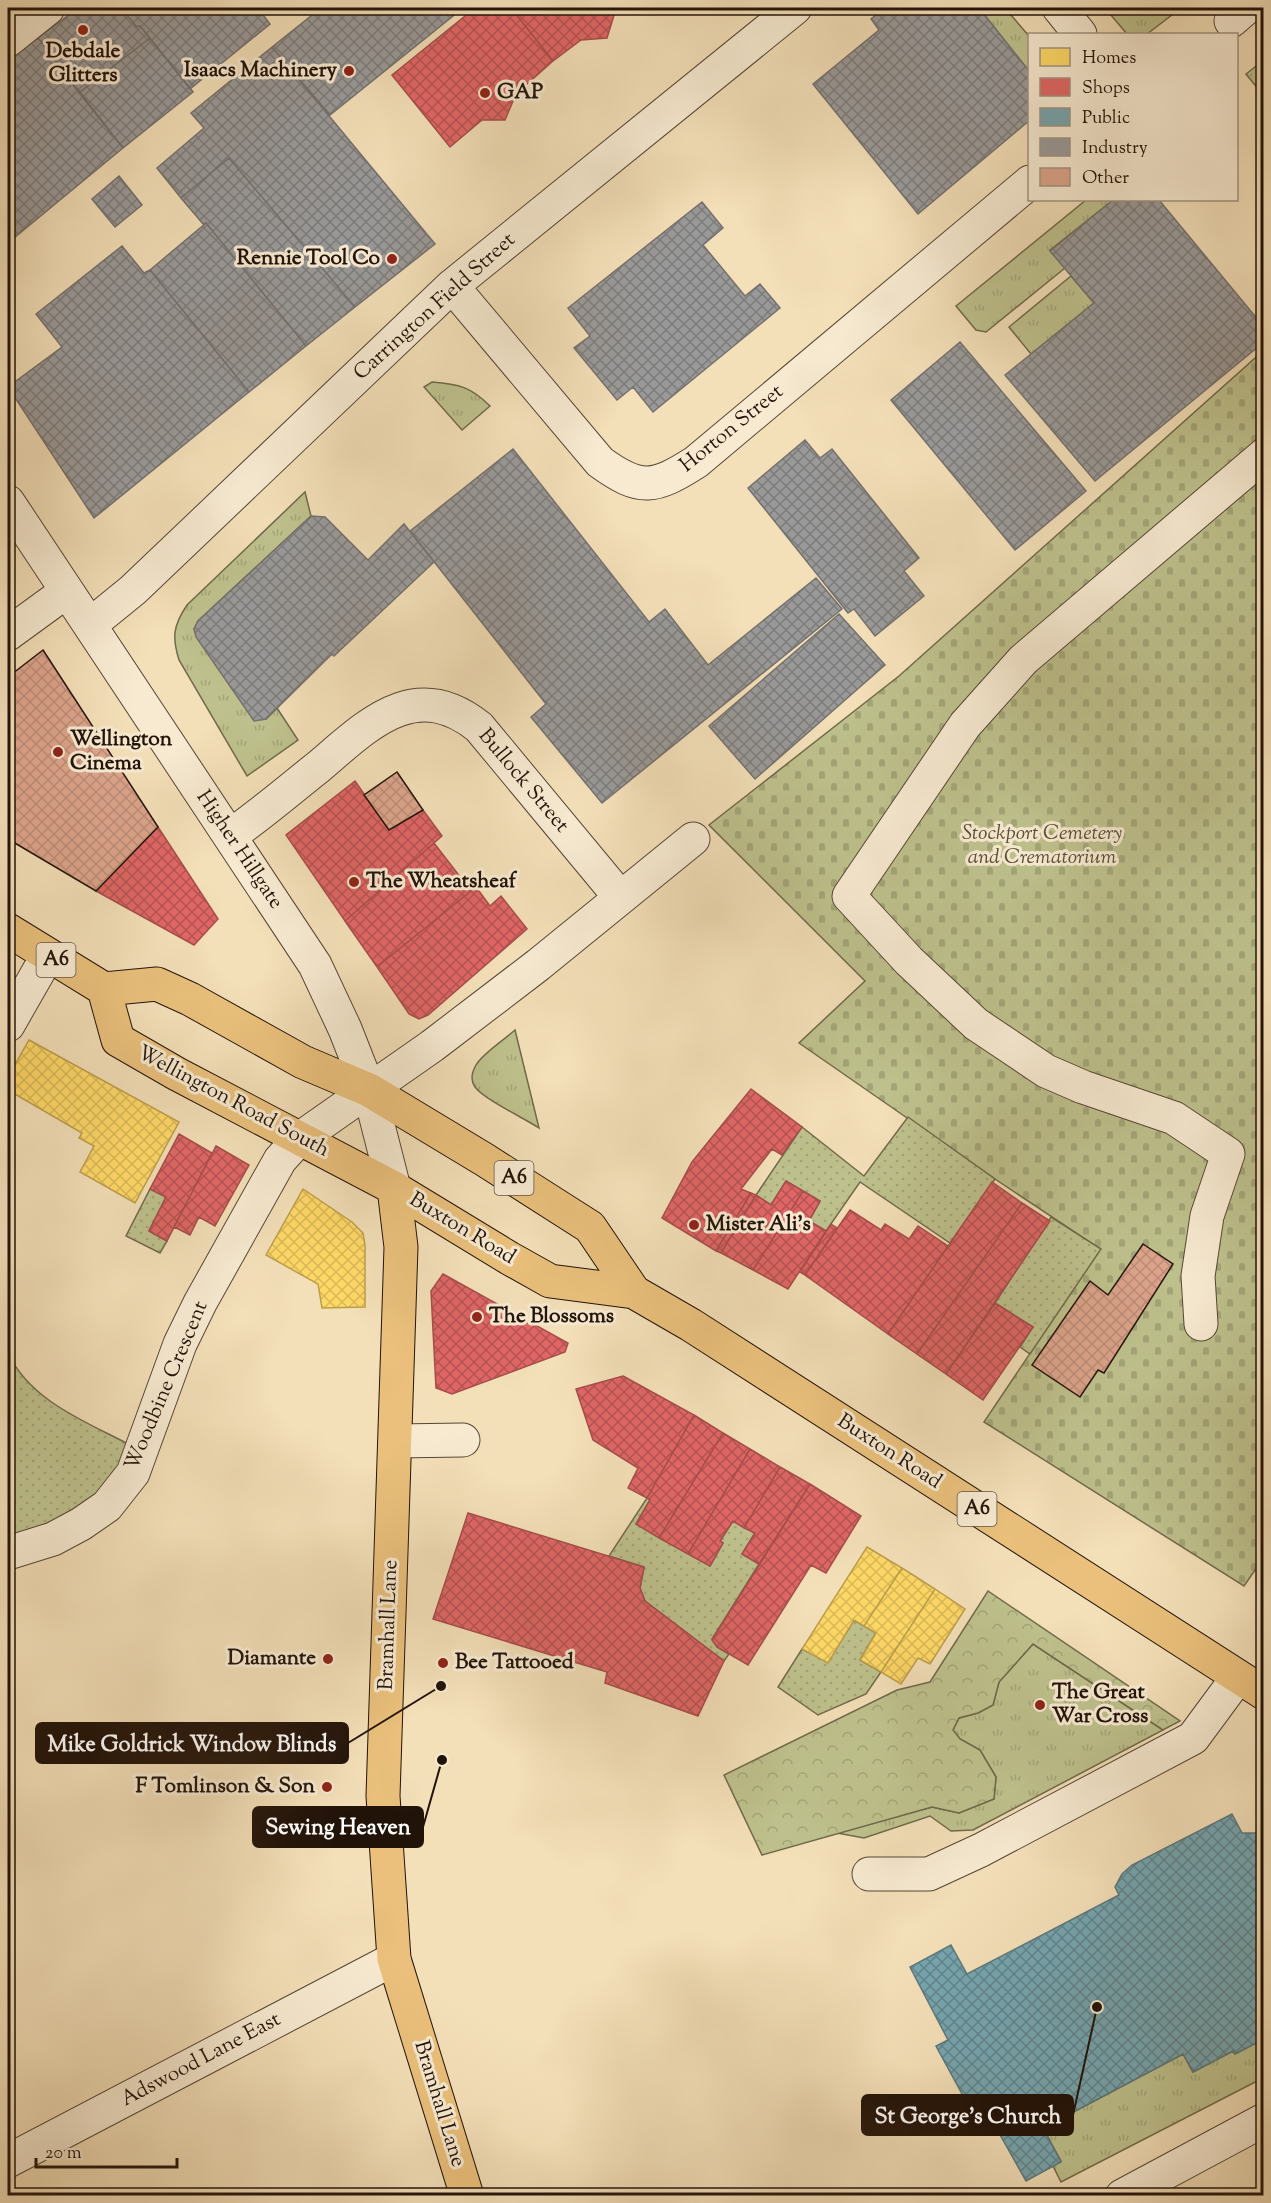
<svg xmlns="http://www.w3.org/2000/svg" width="1271" height="2203" font-family="'Sorts Mill Goudy',serif">
	<defs>
		<pattern id="grass-tufts" width="24" height="20" patternUnits="userSpaceOnUse" patternTransform="scale(1.5)"><rect width="24" height="20" fill="#bec18d"/><path d="M3 7l-1-3M5 7V3M7 7l1-3M15 17l-1-3M17 17v-4M19 17l1-3" fill="none" stroke="#a3a578"/></pattern>
		<pattern id="forest-crowns" width="20" height="18" patternUnits="userSpaceOnUse" patternTransform="scale(1.5)"><rect width="20" height="18" fill="#bec18d"/><path d="M2 6a3 3 0 1 1 6 0M12 15a3 3 0 1 1 6 0" fill="none" stroke="#a3a578"/></pattern>
		<pattern id="cemetery-stones" width="16" height="16" patternUnits="userSpaceOnUse" patternTransform="scale(1.5)"><rect width="16" height="16" fill="#bec18d"/><path d="M2 7V4a2 2 0 0 1 4 0v3zM10 15v-3a2 2 0 0 1 4 0v3z" fill="#a3a578"/></pattern>
		<pattern id="garden-dots" width="8" height="8" patternUnits="userSpaceOnUse" patternTransform="scale(1.5)"><rect width="8" height="8" fill="#bec18d"/><path d="M2 2h.1M6 6h.1" fill="none" stroke="#a3a578" stroke-width="1.8" stroke-linecap="round"/></pattern>
		<pattern id="homes-cross-hatch" width="8" height="8" patternUnits="userSpaceOnUse" patternTransform="scale(1.5)"><rect width="8" height="8" fill="#ffd966"/><path d="M0 0l8 8M0 8l8-8" fill="none" stroke="#dab957"/></pattern>
		<pattern id="shops-cross-hatch" width="8" height="8" patternUnits="userSpaceOnUse" patternTransform="scale(1.5)"><rect width="8" height="8" fill="#e06666"/><path d="M0 0l8 8M0 8l8-8" fill="none" stroke="#b55352"/></pattern>
		<pattern id="public-cross-hatch" width="8" height="8" patternUnits="userSpaceOnUse" patternTransform="scale(1.5)"><rect width="8" height="8" fill="#76a5af"/><path d="M0 0l8 8M0 8l8-8" fill="none" stroke="#60858d"/></pattern>
		<pattern id="industry-cross-hatch" width="8" height="8" patternUnits="userSpaceOnUse" patternTransform="scale(1.5)"><rect width="8" height="8" fill="#999"/><path d="M0 0l8 8M0 8l8-8" fill="none" stroke="#7c7c7b"/></pattern>
		<pattern id="building-cross-hatch" width="8" height="8" patternUnits="userSpaceOnUse" patternTransform="scale(1.5)"><rect width="8" height="8" fill="#dca48b"/><path d="M0 0l8 8M0 8l8-8" fill="none" stroke="#bc8c77"/></pattern>
	</defs>
	<rect width="100%" height="100%" fill="#f3dfb8"/>
	<filter id="stains"><feTurbulence type="fractalNoise" baseFrequency=".00333" numOctaves="4"/><feColorMatrix values="0 0 0 0 .2 0 0 0 0 .09 0 0 0 0 .02 0 0 0 .5 -.17"/></filter>
	<radialGradient id="worn" r=".72"><stop offset=".6" stop-color="#630" stop-opacity="0"/><stop offset="1" stop-color="#630" stop-opacity=".3"/></radialGradient>
	<path fill="url(#grass-tufts)" stroke="#706a4b" stroke-width="1.5" d="M979,8H1005L1029,36V72Z
		M1105,8H1181L1147,34H1127Z
		M1086,200H1113L1050,250L1065,268L986,332L976,330L956,306Z
		M1071,276L1094,303L1031,354L1009,327Z
		M432,382C459,384 471,387 490,406L462,430L424,387Z
		M305,492L311,516L198,621L194,629L254,720L266,719L277,708L298,740L247,776L179,660C172,637 173,626 187,605Z
		M515,1030L539,1128C524,1118 485,1100 475,1087C470,1080 472,1072 476,1065C483,1053 504,1040 515,1030Z
		M1033,1644L1163,1730L973,1830L951,1831L930,1816L864,1838L837,1833L932,1807L959,1813L994,1799L996,1777L980,1750L960,1739L953,1730L959,1718L978,1713L993,1705L999,1682Z
		M1263,2039V2078L1061,2182L1053,2166L1061,2161L1043,2128L1183,2054L1193,2072L1233,2051L1235,2054Z"/>
	<path fill="url(#forest-crowns)" stroke="#706a4b" stroke-width="1.5" d="M988,1591L1180,1721L1163,1730L1033,1644L999,1682L993,1705L978,1713L959,1718L953,1730L960,1739L980,1750L996,1777L994,1799L959,1813L932,1807L762,1855L724,1775L897,1690L930,1682Z"/>
	<path fill="url(#cemetery-stones)" stroke="#706a4b" stroke-width="1.5" d="M1263,351L1264,1557L1244,1586L984,1422L1100,1249L995,1179L799,1043L865,981L709,825L899,676Z"/>
	<path fill="url(#garden-dots)" stroke="#706a4b" stroke-width="1.5" d="M1260,63L1263,68V95L1246,74Z
		M908,1117L995,1179L950,1243L860,1182L826,1231L809,1221L820,1201L786,1181L771,1205L756,1195L802,1127L864,1176Z
		M150,1189L166,1197L149,1231L167,1241L160,1253L126,1236Z
		M1051,1217L1101,1249L1030,1354L1020,1347L1033,1327L995,1303Z
		M8,1353C31,1402 87,1422 132,1446L125,1463L84,1509L8,1540Z
		M647,1498L650,1500L636,1524L710,1566L723,1543L720,1541L733,1521L755,1533L742,1554L759,1564L712,1639L717,1647L729,1654L724,1661L645,1601L640,1588L644,1567L609,1556Z
		M854,1620L876,1633L860,1660L881,1672L866,1694L818,1715L778,1687L802,1649L828,1662Z"/>
	<path fill="url(#homes-cross-hatch)" stroke="#bd9e4a" stroke-width="1.5" d="M29,1040L179,1122L135,1203L80,1172L94,1146L79,1138L82,1133L8,1090V1077Z
		M303,1189L352,1222L363,1233L365,1245V1307L322,1308L318,1284L266,1255Z
		M867,1547L902,1568L864,1626L854,1620L828,1663L802,1649Z
		M902,1568L935,1589L881,1672L860,1660L876,1633L864,1626Z
		M935,1589L965,1609L930,1664L918,1658L901,1684L881,1672Z"/>
	<path fill="url(#shops-cross-hatch)" stroke="#a74d4a" stroke-width="1.5" d="M475,8H511L553,61L516,94L505,120H482L450,147L392,75Z
		M511,8H621L615,12L607,38L581,40L553,61Z
		M355,781L389,830L423,810L442,836L345,921L286,835Z
		M158,827L218,919L194,945L96,891Z
		M434,843L471,891L377,967L345,921Z
		M476,887L490,906L501,896L527,929L428,1015L419,1019L409,1014L377,967Z
		M751,1089L802,1127L782,1155L772,1149L741,1189L751,1193L716,1251L662,1218L692,1162Z
		M179,1134L212,1153L167,1241L149,1231L166,1197L150,1189Z
		M216,1146L249,1165L215,1226L199,1217L190,1235L174,1227Z
		M786,1181L803,1191L753,1270L721,1253L756,1195L771,1205Z
		M992,1182L1022,1203L917,1354L888,1334Z
		M803,1191L820,1201L809,1221L826,1231L788,1289L753,1270Z
		M751,1193L756,1195L721,1253L716,1251Z
		M1022,1203L1050,1221L946,1374L917,1354Z
		M850,1210L881,1230L885,1224L909,1239L918,1226L948,1246L888,1334L805,1275Z
		M831,1224L837,1228L805,1275L800,1272Z
		M443,1274L568,1343L565,1352L452,1394L436,1388L431,1291Z
		M995,1303L1033,1327L983,1400L946,1374Z
		M623,1376L694,1415L647,1498L628,1488L638,1468L593,1440L576,1389Z
		M694,1415L723,1433L659,1538L636,1524L650,1500L647,1498Z
		M723,1433L750,1449L688,1554L659,1538Z
		M750,1449L780,1467L744,1528L733,1521L720,1541L723,1543L710,1566L688,1554Z
		M780,1467L810,1484L759,1564L742,1554L755,1533L744,1528Z
		M810,1484L861,1516L826,1573L811,1565L748,1665L717,1647L712,1640Z
		M468,1513L644,1567L640,1588L645,1601L724,1661L698,1716L605,1683L607,1672L433,1619Z"/>
	<path fill="url(#public-cross-hatch)" stroke="#5d797d" stroke-width="1.5" d="M1232,1814L1242,1833H1257L1264,1844V2039L1235,2054L1233,2051L1193,2072L1183,2054L1043,2128L1061,2162L1026,2181L986,2110L974,2116L936,2046L948,2040L910,1967L951,1945L967,1974L1119,1895L1115,1887L1122,1874L1132,1865Z"/>
	<path fill="url(#industry-cross-hatch)" stroke="#75716e" stroke-width="1.5" d="M8,8H28L8,23Z
		M78,8H121L137,27L140,26L150,38L79,93L38,38Z
		M121,8H258L270,24L190,89L140,26L137,27Z
		M321,8H463L330,115L272,47Z
		M885,8H894L899,14L907,8H979L1030,72V120L918,214L813,84L879,30L871,19Z
		M38,38L123,148L8,243V61Z
		M150,38L193,92L123,148L79,93Z
		M272,47L435,244L355,307L229,158L181,198L157,168L204,128L191,113Z
		M229,158L355,307L306,346L206,223L203,224L181,198Z
		M119,176L142,205L115,227L92,199Z
		M1113,200H1159L1264,327V342L1095,481L1005,375L1094,303L1050,251Z
		M702,202L723,228L703,245L745,296L760,284L780,308L653,412L633,387L617,400L574,348L590,336L568,308Z
		M206,223L306,346L249,392L150,270Z
		M122,246L144,273L150,270L249,392L94,518L8,387L62,347L36,314Z
		M960,342L1086,491L1015,550L891,400Z
		M805,440L820,458L832,449L919,558L904,571L924,596L875,636L854,609L848,613L748,488Z
		M513,449L649,622L665,609L708,665L816,578L842,609L602,803L531,717L546,704L410,531Z
		M311,516L325,517L368,560L404,524L434,562L334,656L332,654L266,719L254,721L196,637L194,629L198,621Z
		M839,614L885,665L755,779L709,726Z"/>
	<path fill="url(#building-cross-hatch)" stroke="#221309" stroke-width="1.5" d="M43,650L158,827L96,891L8,839V677Z
		M397,772L423,810L389,830L364,795Z
		M1143,1244L1173,1264L1104,1373L1098,1370L1080,1397L1032,1365L1090,1281L1108,1295Z"/>
	<g fill="none" stroke-linecap="round" stroke-linejoin="round">
		<defs>
			<path id="minor" d="M1059,8L1080,34
				M1231,21L1246,8
				M8,40L48,8
				M452,286L600,462C641,492 655,488 696,462L1030,182
				M8,502L315,965L345,1029L369,1090L394,1188
				M90,625L133,590L452,286L795,8
				M8,634L67,591
				M230,836C260,815 288,791 317,768C367,726 414,675 479,727L620,897
				M8,1025L48,955
				M1201,1324L1198,1276L1207,1216L1228,1154L1174,1118L1083,1087L1046,1071L976,1024L909,961L849,896L965,725L1023,660L1264,455
				M396,1441L463,1440
				M8,1553L53,1539L81,1524L107,1506L133,1473L180,1344L200,1303L280,1160L299,1139L432,1046L538,965L693,839
				M869,1874H929L981,1850L1193,1738L1238,1677
				M8,2161L394,1959
				M1122,2196L1264,2120"/>
			<path id="major" d="M394,1188L401,1247L383,1796L394,1959L467,2196"/>
			<path id="highway" d="M8,930L104,989L157,984L190,999L303,1062L369,1090L485,1160L590,1227L634,1292
				M104,989L118,1040L177,1074L394,1188L509,1258L550,1281L634,1292L691,1325L1264,1693"/>
		</defs>
		<use href="#minor" stroke="#564635" stroke-width="35"/>
		<use href="#major" stroke="#221309" stroke-width="35"/>
		<use href="#highway" stroke="#221309" stroke-width="35"/>
		<use href="#minor" stroke="#f7ead1" stroke-width="33"/>
		<use href="#major" stroke="#eac07c" stroke-width="33"/>
		<use href="#highway" stroke="#eac07c" stroke-width="33"/>
	</g>
	<g fill="#8f2418" stroke="#f7ead1" stroke-width="2">
		<circle cx="83" cy="30" r="6"/>
		<circle cx="349" cy="71" r="6"/>
		<circle cx="485" cy="93" r="6"/>
		<circle cx="392" cy="259" r="6"/>
		<circle cx="58" cy="752" r="6"/>
		<circle cx="354" cy="882" r="6"/>
		<circle cx="694" cy="1225" r="6"/>
		<circle cx="477" cy="1317" r="6"/>
		<circle cx="328" cy="1659" r="6"/>
		<circle cx="443" cy="1663" r="6"/>
		<circle cx="1040" cy="1705" r="6"/>
		<circle cx="327" cy="1787" r="6"/>
	</g>
	<g text-anchor="middle" dominant-baseline="central" stroke-width="6" stroke-linejoin="round" paint-order="stroke">
		<g fill="#f7ead1" stroke="#625445" stroke-width="1.5">
			<rect x="36.5" y="943" width="39" height="34" rx="4.5"/>
			<rect x="494.5" y="1161" width="39" height="34" rx="4.5"/>
			<rect x="957.5" y="1492" width="39" height="34" rx="4.5"/>
		</g>
		<g font-size="20" font-weight="bold" fill="#221309">
			<text x="56" y="960">A6</text>
			<text x="514" y="1178">A6</text>
			<text x="977" y="1509">A6</text>
		</g>
		<g font-size="21" font-weight="bold" fill="#221309" stroke="#f7ead1" text-anchor="start">
			<text x="83" y="52" text-anchor="middle">Debdale<tspan x="83" dy="24">Glitters</tspan></text>
			<text x="337" y="71" text-anchor="end">Isaacs Machinery</text>
			<text x="497" y="93">GAP</text>
			<text x="380" y="259" text-anchor="end">Rennie Tool Co</text>
			<text x="70" y="740">Wellington<tspan x="70" dy="24">Cinema</tspan></text>
			<text x="366" y="882">The Wheatsheaf</text>
			<text x="706" y="1225">Mister Ali's</text>
			<text x="489" y="1317">The Blossoms</text>
			<text x="316" y="1659" text-anchor="end">Diamante</text>
			<text x="455" y="1663">Bee Tattooed</text>
			<text x="1052" y="1693">The Great<tspan x="1052" dy="24">War Cross</tspan></text>
			<text x="315" y="1787" text-anchor="end">F Tomlinson &amp; Son</text>
		</g>
		<g font-size="21" fill="#221309" stroke="#f7ead1">
			<text transform="translate(435 307) rotate(-42)">Carrington Field Street</text>
			<text transform="translate(732 429) rotate(-39)">Horton Street</text>
			<text transform="translate(523 781) rotate(50)">Bullock Street</text>
			<text transform="translate(239 850) rotate(56)">Higher Hillgate</text>
			<text transform="translate(233 1102) rotate(28)">Wellington Road South</text>
			<text transform="translate(462 1229) rotate(31)">Buxton Road</text>
			<text transform="translate(167 1386) rotate(-67)">Woodbine Crescent</text>
			<text transform="translate(889 1452) rotate(33)">Buxton Road</text>
			<text transform="translate(389 1625) rotate(-88)">Bramhall Lane</text>
			<text transform="translate(201 2060) rotate(-28)">Adswood Lane East</text>
			<text transform="translate(439 2104) rotate(73)">Bramhall Lane</text>
		</g>
		<g font-size="21" font-style="italic" fill="#595037" stroke="#f7ead1">
			<text x="1042" y="834">Stockport Cemetery<tspan x="1042" dy="24">and Crematorium</tspan></text>
		</g>
	</g>
	<path fill="none" stroke="#221309" stroke-width="2" d="M441 1686L348 1743M442 1760L423 1827M1097 2007L1073 2115"/>
	<g fill="#221309" stroke="#f7ead1" stroke-width="2">
		<circle cx="441" cy="1686" r="6"/>
		<circle cx="442" cy="1760" r="6"/>
		<circle cx="1097" cy="2007" r="6"/>
	</g>
	<g fill="#221309" stroke="#221309" stroke-width="2">
		<rect x="36" y="1723" width="312" height="40" rx="6"/>
		<rect x="253" y="1807" width="170" height="40" rx="6"/>
		<rect x="862" y="2095" width="211" height="40" rx="6"/>
	</g>
	<g font-size="22" text-anchor="middle" font-weight="bold" fill="#fff">
		<text x="192" y="1751">Mike Goldrick Window Blinds</text>
		<text x="338" y="1834">Sewing Heaven</text>
		<text x="968" y="2123">St George's Church</text>
	</g>
	<rect width="1271" height="2203" fill="none" stroke="#f3dfb8" stroke-width="30"/>
	<rect x="9" y="9" width="1253" height="2185" fill="none" stroke="#221309" stroke-width="3"/>
	<rect x="15" y="15" width="1241" height="2173" fill="none" stroke="#221309" stroke-width="1.5"/>
	<rect x="1028" y="33" width="210" height="168" fill="#f7ead1" stroke="#a29481" stroke-width="1.5"/>
	<rect x="1040" y="48" width="30" height="18" fill="#ffd966" stroke="#a29481" stroke-width="1.5"/>
	<text x="1082" y="63" font-size="18" fill="#221309">Homes</text>
	<rect x="1040" y="78" width="30" height="18" fill="#e06666" stroke="#a29481" stroke-width="1.5"/>
	<text x="1082" y="93" font-size="18" fill="#221309">Shops</text>
	<rect x="1040" y="108" width="30" height="18" fill="#76a5af" stroke="#a29481" stroke-width="1.5"/>
	<text x="1082" y="123" font-size="18" fill="#221309">Public</text>
	<rect x="1040" y="138" width="30" height="18" fill="#999999" stroke="#a29481" stroke-width="1.5"/>
	<text x="1082" y="153" font-size="18" fill="#221309">Industry</text>
	<rect x="1040" y="168" width="30" height="18" fill="#dca48b" stroke="#a29481" stroke-width="1.5"/>
	<text x="1082" y="183" font-size="18" fill="#221309">Other</text>
	<path d="M36 2158v9h141v-9" fill="none" stroke="#221309" stroke-width="3"/>
	<text x="45" y="2158" font-size="18" fill="#221309" stroke="#f7ead1" stroke-width="4.5" paint-order="stroke">20 m</text>
	<rect width="100%" height="100%" filter="url(#stains)"/>
	<rect width="100%" height="100%" fill="url(#worn)"/>
</svg>
